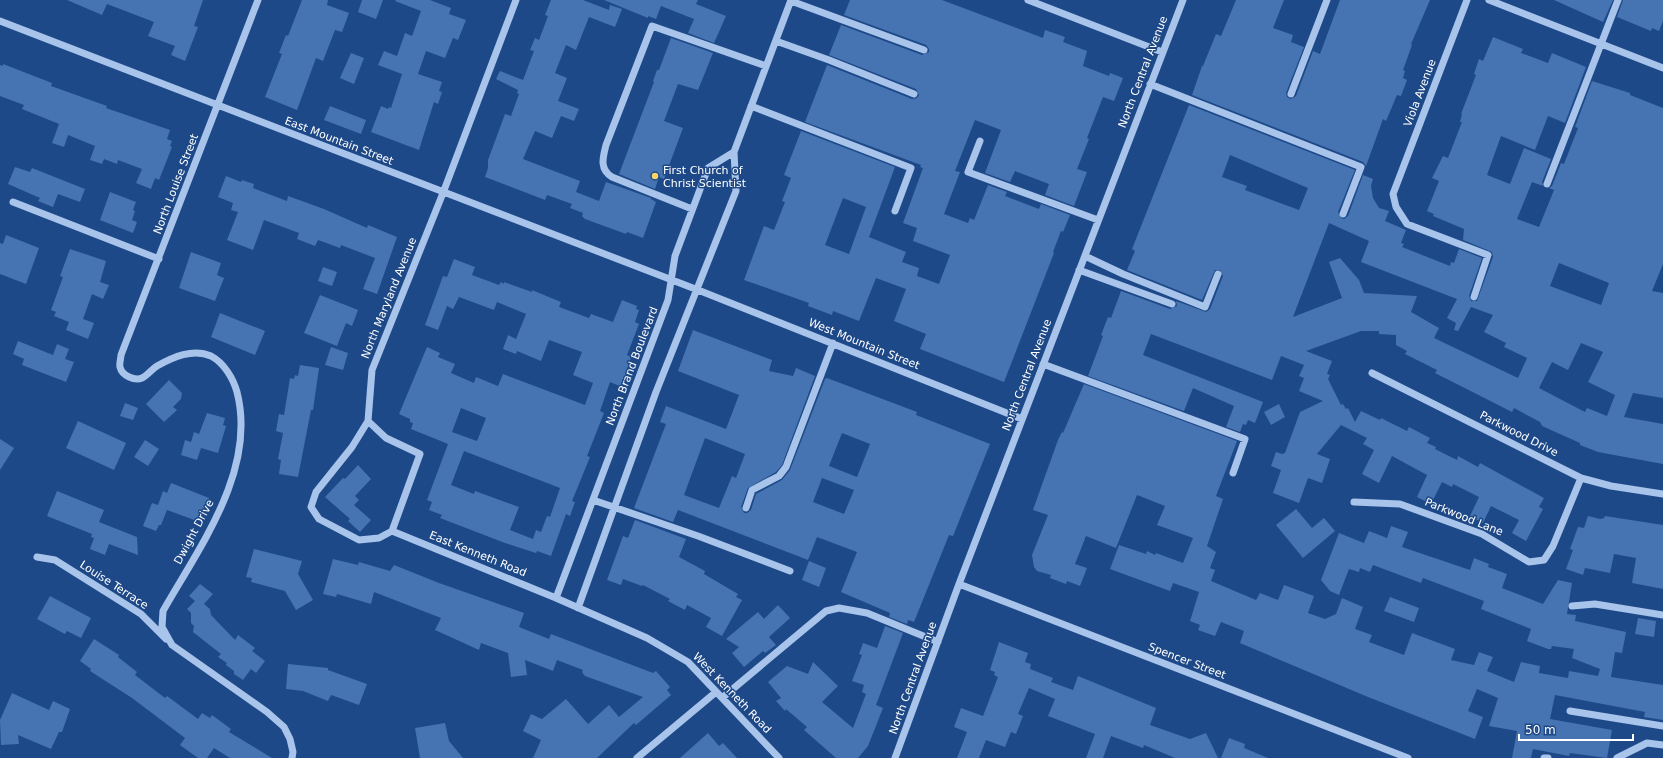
<svg xmlns="http://www.w3.org/2000/svg" width="1663" height="758" font-family="'DejaVu Sans',sans-serif">
	<rect width="100%" height="100%" fill="#1e4988"/>
	<path fill="#4673b1" fill-rule="evenodd" d="M67,0H203L194,26L198,27L185,61L171,55L175,46L148,36L154,22L107,4L102,15Z
		M302,0H328L327,5L349,13L342,32L335,30L323,61L316,58L297,110L265,97L282,54L279,53L286,35L288,36Z
		M362,0H383L376,19L358,12Z
		M396,0H430L451,8L449,14L466,20L458,40L453,38L445,58L426,51L418,74L442,82L439,91L442,92L438,104L434,102L419,150L371,132L381,106L388,109L389,107L391,108L402,74L378,65L384,51L397,56L405,33L412,36L421,11L395,1Z
		M551,0H583L609,10L610,5L622,9L615,27L589,17L576,50L566,45L555,73L567,78L558,101L579,109L574,121L561,116L552,138L535,131L523,159L580,181L576,192L599,201L606,182L651,198V199L656,202L643,238L627,232L626,234L585,219L582,216L583,213L570,208L572,204L547,195L545,200L485,177L488,168V160L505,114L511,116L519,94L517,93L518,90L496,79L500,71L523,80L534,51L530,50L535,38L539,40L548,16L545,15Z
		M604,0H698L696,4L726,16L714,43L688,33L694,19L661,6L656,19L648,16V18Z
		M850,0H942L1043,38L1045,30L1065,37L1063,42L1087,51L1083,66L1109,76L1110,73L1123,78L1114,101L1103,97L1087,138L1089,139L1077,169L1087,172L1074,206L1045,195L1049,184L1015,171L1010,182L985,173L1001,130L975,120L955,171L960,172L944,214L968,223L970,218L974,220L988,185L1007,192L1005,196L1039,209L1041,204L1070,215L1063,232L1061,231L1053,252L1054,253L1004,382L920,349L926,334L894,321L906,289L876,278L859,321L833,311L832,315L808,306L809,303L744,280L764,226L774,230L785,202L782,201L791,178L784,175L801,131L895,167L869,237L906,252L902,262L919,268L917,276L939,284L950,255L913,241L917,228L903,223L923,168L920,167L921,165L805,122L827,65L912,99L917,98L919,95L916,89L829,55L841,25L922,55L929,52V49L926,45L844,15ZM843,198L866,207L849,254L825,245Z
		M1236,0H1284L1273,28L1293,35L1291,42L1304,47L1286,93L1287,97L1291,99L1296,96L1313,51L1320,54L1340,0H1430L1411,44L1412,45L1403,70L1405,71L1403,78L1407,80L1401,96L1397,95L1386,121L1383,119L1366,166L1363,162L1192,95L1202,66H1203L1216,34L1221,36Z
		M1554,0H1613L1603,22Z
		M1623,0H1663V21L1659,31L1652,28L1651,31L1617,17Z
		M1493,37L1523,49L1521,53L1548,63L1552,53L1586,67L1565,123L1548,116L1535,150L1501,136L1487,175L1510,184L1524,148L1551,159L1542,182L1543,186L1532,182L1517,219L1539,227L1554,190L1549,188L1552,186L1561,163L1564,164L1578,128L1575,127L1592,81L1630,93V95L1663,108V264L1652,291L1663,293V398L1633,393L1624,417L1663,424V464L1598,452L1580,445V443L1542,426L1540,422L1514,408L1512,412L1435,373L1437,370L1405,354L1407,351L1396,345V335L1379,334V331H1361L1306,351L1332,361L1327,374L1330,375L1328,379L1341,405L1343,404L1346,409L1348,408L1355,422L1361,411L1380,420L1381,418L1407,431L1409,427L1430,438L1427,443L1436,447L1435,449L1457,460L1458,456L1478,467L1480,463L1544,498L1539,507L1543,509L1526,541L1512,533L1519,520L1491,506L1483,523L1470,516L1479,497L1453,484L1452,487L1442,482L1431,504L1417,497L1427,475L1392,456L1379,483L1362,474L1374,450L1363,444L1367,438L1341,425L1317,454L1330,459L1322,483L1308,478L1299,503L1273,493L1281,470L1271,466L1276,452L1282,454L1285,453L1300,412L1323,401L1299,391L1304,378L1299,376L1304,365L1281,356L1272,380L1151,334L1143,355L1263,402L1255,423L1248,420L1246,425L1243,424L1240,432L1226,427L1234,406L1193,388L1184,411L1088,376L1103,336L1101,335L1108,317L1111,318L1121,291L1170,309L1177,306L1176,301L1206,312L1210,309L1223,276L1220,270H1215L1202,300L1127,270L1135,251L1132,249L1189,105L1355,170L1338,212L1341,218L1344,219L1348,216L1363,175L1373,179L1371,186L1373,198L1379,208L1389,211L1385,221L1406,230L1401,243L1404,244L1402,247L1450,266L1451,262L1454,263L1459,249L1482,258L1469,296L1471,301H1477L1493,257L1492,252L1463,240L1464,229L1433,216L1434,214L1427,211L1439,181L1432,178L1443,156L1448,158L1462,122H1460L1462,114H1461L1476,75L1474,74L1479,59L1483,61ZM1230,155L1308,188L1299,210L1245,190L1247,186L1222,177ZM1329,223L1369,241L1361,262L1457,299L1447,318L1456,323L1454,330L1458,331L1471,307L1493,315L1484,332L1506,343L1504,347L1527,358L1518,378L1434,338L1439,328L1411,312L1417,296L1364,293L1359,280L1340,258L1329,262L1342,298L1293,317ZM1559,263L1609,283L1601,305L1550,286ZM1581,343L1603,352L1588,382L1615,395L1607,416L1587,408L1585,412L1539,388L1552,362L1568,370Z
		M671,38L713,53L698,90L678,84L664,121L683,128L664,179L659,177L655,189L619,174L654,82L653,81L657,70H659Z
		M351,53L364,58L354,84L340,78Z
		M3,64L52,83L51,86L107,106L106,108L170,130L167,139L172,141L170,146L172,147L159,180L155,178L151,189L136,183L142,169L118,160L117,164L104,159L102,164L90,160L95,146L68,135L64,147L52,143L59,124L22,109L24,105L0,96V65L3,66Z
		M330,106L366,120L361,134L324,120Z
		M15,167L30,172L32,168L85,189L80,202L58,194L53,207L38,201L40,198L8,184Z
		M226,176L241,182L242,180L254,184L253,188L287,201L288,196L324,209L367,228L368,225L397,237L377,294L363,289L375,258L341,245L340,248L318,240L315,246L297,239L299,233L264,220L253,250L227,240L238,212L231,210L233,203L218,197Z
		M110,192L136,202L133,210L135,211L132,220L137,222L133,233L100,220Z
		M6,235L39,248L26,284L0,274V243L3,244Z
		M70,249L106,261L100,282L109,285L103,299L92,294L83,319L94,323L88,339L66,330L69,322L54,316L56,312L51,310L63,277L60,276Z
		M191,252L221,263L217,275L224,278L215,301L179,288Z
		M454,259L475,267L472,275L499,285L501,282L504,284V282L532,292V290L561,302L559,307L589,318L591,314L613,322L622,300L637,306L636,309L639,310L635,322L639,324L627,355L631,357L627,369L629,370L622,387L610,382L600,411L604,413L587,456L590,457L572,501L575,502L570,516L566,514L551,556L537,551L536,553L505,543L440,518L442,515L429,510L432,502L427,500L448,444L411,429L413,423L410,422V419L399,414L427,347L440,353L438,357L455,364L451,373L474,383L476,377L498,386L503,374L585,405L593,383L573,375L582,352L549,340L541,361L517,351L516,354L503,349L508,335L516,339L526,314L497,302L494,310L459,297L453,309L447,306L438,330L425,325L443,276L447,277ZM461,408L486,418L477,441L452,432ZM464,451L560,488L550,517L547,516L541,532L536,530L533,539L510,530L519,507L475,491L474,494L451,485Z
		M323,267L337,272L332,286L318,281Z
		M320,295L358,310L352,326L346,323L337,346L304,333Z
		M220,313L265,331L255,355L211,337Z
		M693,330L772,360L769,371L793,376L796,368L815,376L782,465L776,472L748,488L741,507L744,513H747L751,510L756,494L782,480L790,470L825,379L827,378L917,412L916,415L990,444L953,536L949,535L914,622L908,620L907,624L889,617L890,613L841,592L857,552L817,537L808,560L678,510L673,522L634,508L666,424L660,422L666,406L726,429L739,395L678,371ZM842,433L870,444L857,477L829,466ZM705,438L745,454L736,478L732,476L719,508L684,495ZM822,478L854,490L844,514L813,502Z
		M18,341L53,355L57,344L69,349L65,359L74,362L66,382L22,365L24,359L13,354Z
		M331,347L348,353L343,370L325,365Z
		M300,365L319,368L313,410H311L298,477L279,474L281,460L278,459L283,433L276,431L279,414L284,415L290,378L294,379L295,375L298,376Z
		M169,380L182,393L181,399L173,407L177,410L164,422L146,404Z
		M1084,384L1237,441L1216,496L1223,499L1207,546L1216,552L1210,568L1215,570L1211,581L1256,600L1260,593L1278,600L1284,585L1314,596L1308,613L1325,619L1336,614L1342,598L1363,607L1355,629L1372,635L1369,642L1404,655L1412,633L1455,649L1451,660L1474,665L1479,652L1493,657L1487,671L1514,682L1521,662L1540,666L1539,673L1568,678L1569,671L1598,676L1600,669L1572,658L1574,649L1552,646L1551,649H1548L1527,641L1531,629L1481,609L1484,601L1423,578L1421,583L1373,565L1370,572L1360,568L1359,572L1349,569L1339,595L1330,591L1321,580L1339,533L1364,543L1369,531L1387,538L1391,526L1408,532L1402,547L1470,570L1474,558L1489,564L1488,567L1507,574L1502,588L1543,604L1558,580L1572,583L1567,614L1576,615L1575,621L1626,632L1622,653L1615,652L1611,677L1663,685V720L1644,717L1645,712L1555,695L1550,719L1612,730L1607,758L1570,753L1569,756L1533,749L1531,758H1512L1517,731L1489,726L1498,698L1477,689L1468,711L1483,717L1475,739L1368,697L1240,643L1244,631L1221,622L1215,636L1198,630L1200,625L1190,621L1199,592L1173,583L1170,591L1110,569L1119,545L1146,554L1147,551L1155,555L1156,553L1183,563L1193,538L1157,525L1165,506L1137,495L1116,548L1086,536L1075,564L1087,568L1080,586L1067,581L1066,584L1050,578L1051,575L1037,571L1034,567L1032,555L1048,515L1033,510L1034,507L1058,440L1062,432L1063,433Z
		M125,403L138,408L133,420L120,416Z
		M1279,404L1285,417L1271,425L1264,412Z
		M207,413L225,418L223,425L226,426L218,453L201,448L197,460L181,455L185,440L191,442L194,432L199,434Z
		M78,421L126,443L114,470L66,448Z
		M0,439L14,448L0,470Z
		M145,440L159,449L148,466L134,457Z
		M358,465L371,479L355,496L359,500L354,505L371,520L360,532L348,521L350,519L325,497L343,478L345,479Z
		M171,483L209,498L202,517L199,516L197,521L167,510L161,525H159L156,531L143,526L152,503L158,505L163,491L167,493Z
		M57,491L104,510L99,522L137,537L138,555L109,544L105,555L90,549L94,538L91,537L92,534L47,516Z
		M1296,509L1312,528L1324,518L1335,531L1303,558L1276,525Z
		M1588,516L1600,519L1604,518L1605,516L1663,525V589L1632,583L1636,558L1614,554L1610,573L1585,568L1583,575L1566,569L1573,550L1570,549L1578,527L1584,528Z
		M635,520L686,539L679,557L705,571L704,574L738,594L736,597L742,600L722,636L706,627L711,618L687,605L685,610L668,601L670,599L643,585L642,586L623,579L621,585L607,580L623,536L628,538Z
		M254,549L302,561L298,574L313,600L296,610L285,591L251,582L252,578L246,577Z
		M333,559L358,565L359,562L390,571L394,565L439,583L524,613L519,627L549,639L551,634L653,673L656,671L670,687L667,690L671,695L636,725L634,723L597,758H533L541,740L523,731L531,714L542,719L566,699L588,724L609,705L619,717L643,697L585,676L582,672L583,670L557,660L553,671L525,660L527,675L511,677L508,653L481,643L479,650L435,630L441,618L374,592L371,604L337,594L336,597L323,594Z
		M809,561L826,568L819,587L802,580Z
		M200,584L213,594L204,604L210,609L211,615L235,640L238,635L255,648L252,651L265,661L256,673L251,669L243,680L234,674V671L226,665L227,663L218,657L221,654L193,632L194,626L191,623V613L187,609L195,601L189,596Z
		M50,596L91,618L81,638L67,631L65,634L37,619Z
		M1390,597L1419,608L1414,622L1384,611Z
		M778,605L790,618L769,637L776,645L765,653L763,651L744,667L732,653L739,647L726,639L758,612L764,619Z
		M1638,618L1656,621L1654,637L1635,634Z
		M885,626L903,633L876,705L883,708L868,746L858,758H836L804,730L807,727L786,709L785,711L776,701L781,698L768,682L787,666L808,674L813,662L838,686L822,702L853,728L866,694L862,692L864,685L852,681L862,655L859,654L863,643L877,648Z
		M94,639L119,655L118,657L137,672L135,675L165,698L167,696L198,719L202,713L210,718L212,715L231,729L229,732L272,758H230L214,748L207,758H198L180,745L185,738L132,698L90,671L91,669L80,661Z
		M999,642L1028,653L1025,662L1031,664L1030,669L1053,678L1051,682L1073,690L1078,676L1156,708L1150,725L1190,739L1206,733L1218,758H1175L1144,745L1143,748L1111,736L1103,758H1086L1095,734L1048,716L1055,699L1029,688L1018,714L1023,716L1016,734L1011,732L1005,747L986,740L979,758H957L967,732L954,727L961,708L983,716L998,677L994,675L995,672L990,670Z
		M288,664L328,668V670L367,684L359,705L331,695L328,701L303,691L286,689Z
		M12,693L49,710L53,701L70,709L62,732H59L51,749L18,735L19,744L1,745L0,720Z
		M445,723L449,741L463,758H420L415,728Z
		M708,733L719,746L723,743L737,758H680Z
		M1229,738L1245,744L1244,748L1268,758H1221Z"/>
	<g fill="none" stroke-linecap="round" stroke-linejoin="round">
		<path stroke="#a8c4eb" stroke-width="7" d="M258,0L121,355C121,358 119,364 120,367C122,376 135,381 142,378C148,375 152,369 157,366C173,357 193,348 211,356C224,363 233,378 237,392C257,470 200,546 163,611L162,627L172,645L267,712L284,727L290,739L293,752L292,758
			M1028,0L1162,52
			M1467,0L1393,194L1396,207L1407,224L1488,255L1474,297
			M1489,0L1663,68
			M791,1L924,50
			M0,21L698,290L1022,419
			M776,41L829,60L914,94
			M1150,84L1361,167L1343,214
			M1291,94L1327,0
			M751,106L911,168L895,211
			M980,141L968,172L1098,220
			M1547,184L1618,0
			M13,202L159,259
			M692,209L612,177C599,169 603,157 606,145L652,26L766,66
			M1085,256L1123,274L1205,307L1218,274
			M1079,270L1172,304
			M1043,364L1245,439L1233,473
			M1372,373L1581,478L1611,486L1663,494
			M368,421L386,438L420,454L392,531
			M593,500L698,536L790,571
			M1354,502L1400,504L1482,534L1529,562L1544,560L1553,546L1581,478
			M746,508L752,490L779,476L786,467L833,343
			M392,531L379,538L359,540L319,519L311,507L316,492L352,447L368,421L372,370L443,193L516,0
			M392,531L556,598L647,638L688,662L779,758
			M37,557L55,560L141,614L166,639
			M959,584L1408,758
			M556,598L668,300L675,256L708,168L734,152
			M1572,606L1595,604L1663,615
			M578,608L656,392L736,191L734,152L791,0
			M722,698L826,611L839,608L867,613L938,642
			M1570,711L1663,726
			M637,758L716,692
			M895,758L959,584L1183,0
			M1544,758H1548
			M1617,758L1647,743L1663,745"/>
	</g>
	<circle fill="#fad467" stroke="#1e4988" stroke-width="1.5" cx="655" cy="176" r="4"/>
	<g text-anchor="middle" dominant-baseline="central" stroke-width="3" stroke-linejoin="round" paint-order="stroke">
		<g font-size="11" fill="#fff" stroke="#1e4988">
			<text transform="translate(1143 72) rotate(-69)">North Central Avenue</text>
			<text transform="translate(1420 93) rotate(-69)">Viola Avenue</text>
			<text transform="translate(339 141) rotate(21)">East Mountain Street</text>
			<text transform="translate(176 184) rotate(-69)">North Louise Street</text>
			<text transform="translate(389 298) rotate(-68)">North Maryland Avenue</text>
			<text transform="translate(864 344) rotate(22)">West Mountain Street</text>
			<text transform="translate(632 366) rotate(-69)">North Brand Boulevard</text>
			<text transform="translate(1027 375) rotate(-69)">North Central Avenue</text>
			<text transform="translate(1519 434) rotate(27)">Parkwood Drive</text>
			<text transform="translate(1464 517) rotate(22)">Parkwood Lane</text>
			<text transform="translate(194 532) rotate(-62)">Dwight Drive</text>
			<text transform="translate(478 554) rotate(22)">East Kenneth Road</text>
			<text transform="translate(114 585) rotate(33)">Louise Terrace</text>
			<text transform="translate(1187 661) rotate(21)">Spencer Street</text>
			<text transform="translate(913 678) rotate(-70)">North Central Avenue</text>
			<text transform="translate(732 693) rotate(46)">West Kenneth Road</text>
		</g>
		<g font-size="11" fill="#fff" stroke="#1e4988" text-anchor="start">
			<text x="663" y="170">First Church of<tspan x="663" dy="13">Christ Scientist</tspan></text>
		</g>
	</g>
	<path d="M1519 734v6h114v-6" fill="none" stroke="#ffffff" stroke-width="2"/>
	<text x="1525" y="734" font-size="12" fill="#ffffff" stroke="#1e4988" stroke-width="3" paint-order="stroke">50 m</text>
</svg>
